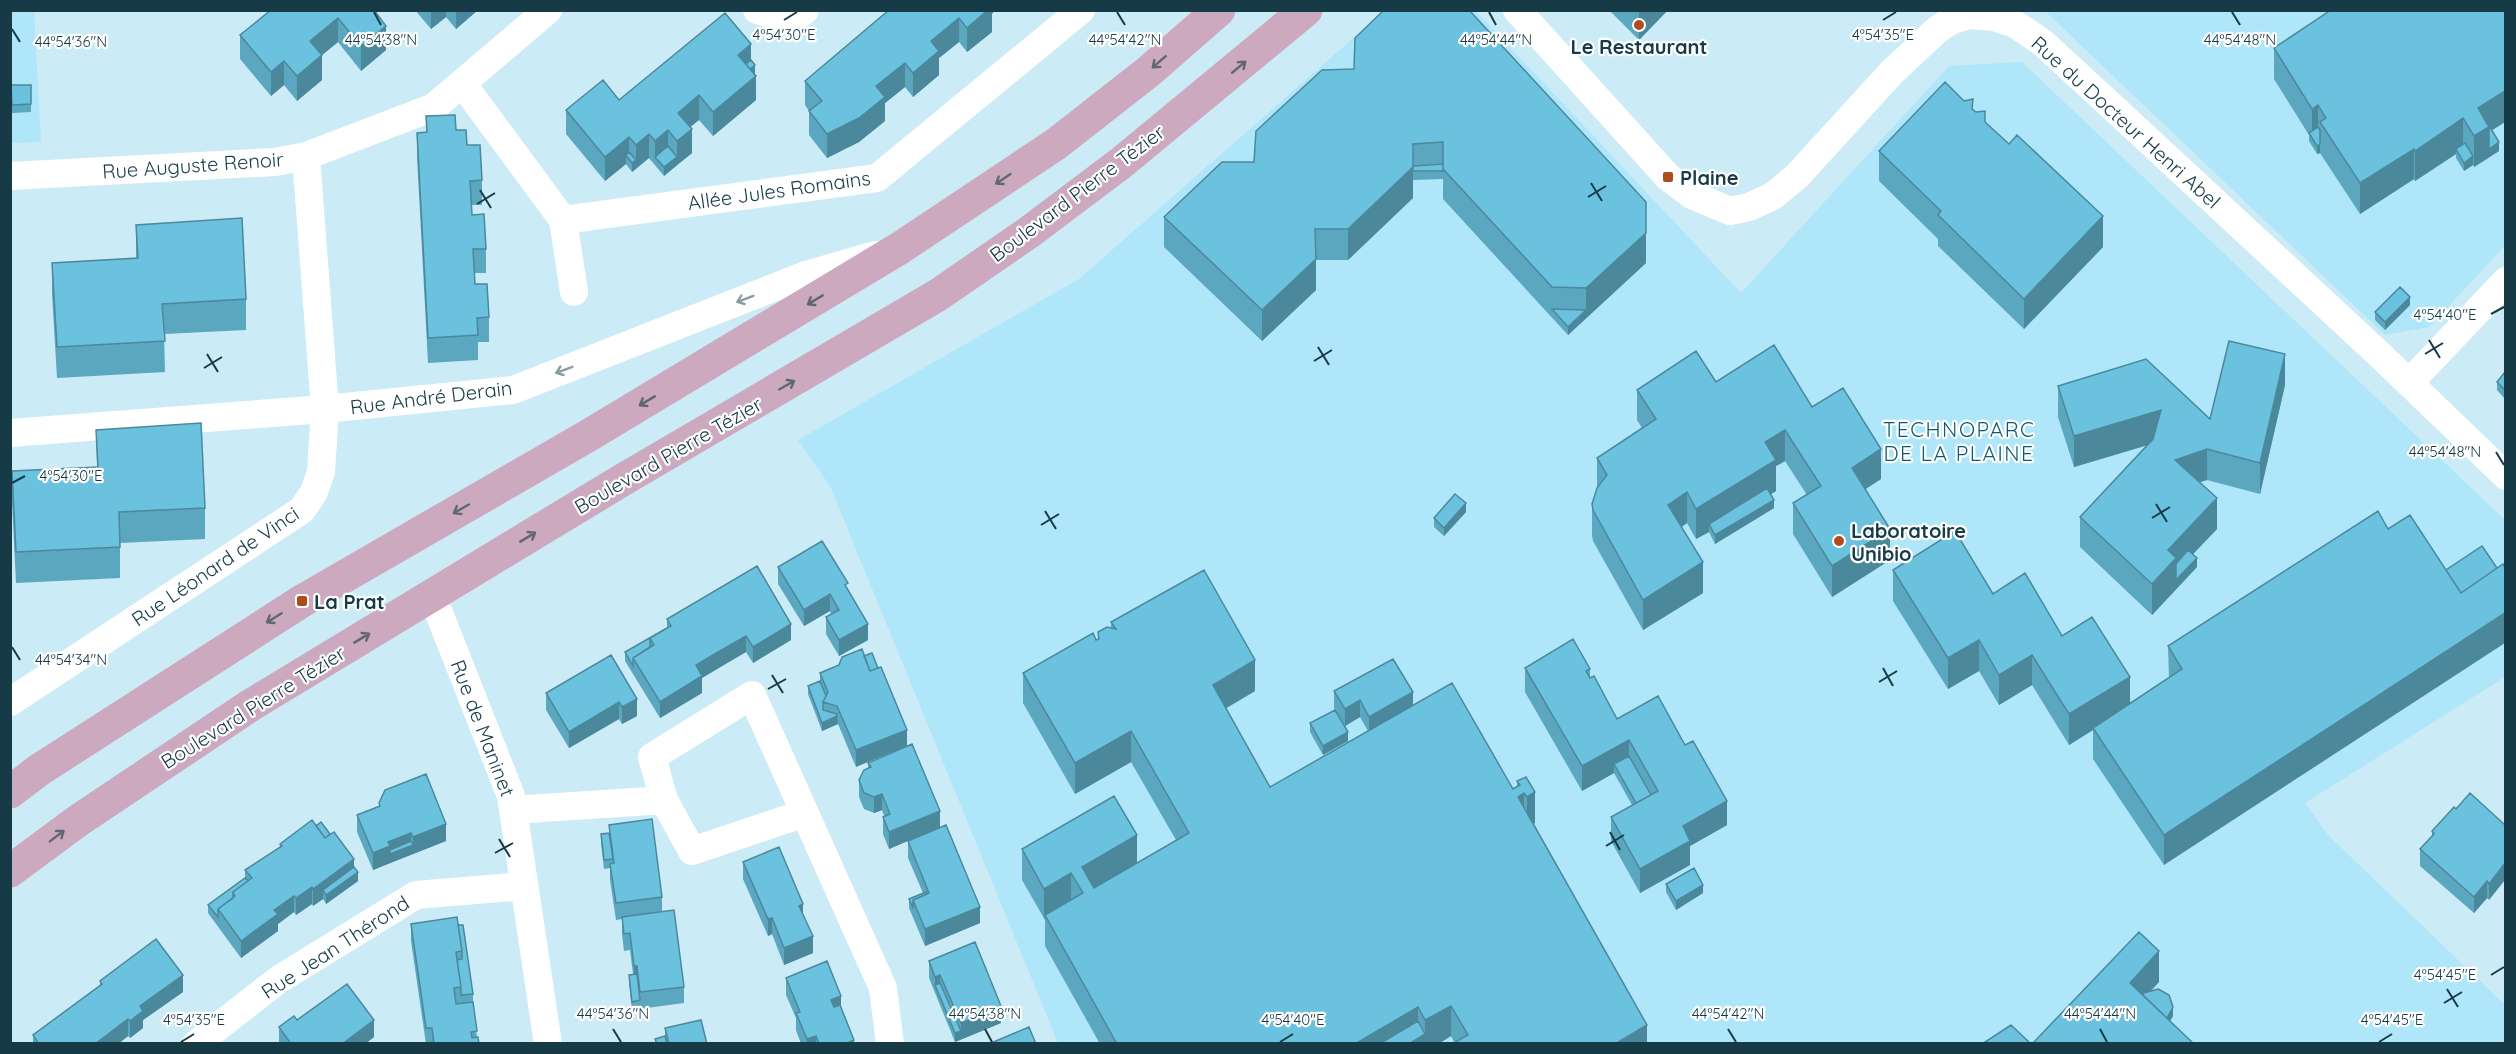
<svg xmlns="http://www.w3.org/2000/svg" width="2516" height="1054" font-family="Quicksand,sans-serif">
	<rect width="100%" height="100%" fill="#cbebf7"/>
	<path fill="#afe6fa" d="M10,11H34L41,142L11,143Z
		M1384,11H1476L1741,293L1949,66L2022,62L2505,520V677L2305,803L2328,835L2505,1005V1043H1058L830,486L798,440L1079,279Z
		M2045,11H2505V246L2429,327L2385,335Z"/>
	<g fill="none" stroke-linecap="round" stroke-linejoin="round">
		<path stroke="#fff" stroke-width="28" d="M757,10L791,21L805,10
			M1517,10L1668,177L1692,195L1730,211L1749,207L1773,196L1797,176L1892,72L1938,29L1952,20L1969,15L1994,17L2015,24L2043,43L2120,114L2381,356L2506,476
			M462,83L563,220L574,292
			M10,176L275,162L306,156L434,107L548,10
			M563,220L877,178L1081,10
			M2409,383L2506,281
			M10,433L325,409L513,390L806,275L875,255
			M428,597L439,613L511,796L548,1044
			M10,702L302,510L314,492L321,472L325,409L306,156
			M664,800L652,757L752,695L883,988L890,1044
			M513,810L664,800L692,851L805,813
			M196,1044L278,980L416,895L524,886"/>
		<path stroke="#cda9c0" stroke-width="33" d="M10,792L39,770L302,601L591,434L900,248L1056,144L1148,72L1219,10
			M10,871L79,820L251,705L619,482L938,295L1028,233L1121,163L1306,10"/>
	</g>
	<path fill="#5ca7c0" d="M415,10H478L456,29L446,17L431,29Z
		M889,10L992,14V32L967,52L959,42L939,58V75L913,97L905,87L885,103V121L859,142L827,158L809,135V111L805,105V81Z
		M1609,10H1668L1639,40Z
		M2505,10V122L2491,131L2499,151L2474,167L2473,165L2464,171L2456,158V154L2415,181L2414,179L2360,214L2320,153L2317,154L2309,141V135L2274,79V48Z
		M374,11L386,50L361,71L338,42L322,55V80L297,101L284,85L271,96L240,59V35Z
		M751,60L755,74L756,100L713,136L699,120L690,127L692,153L664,176L649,158L632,172L626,164L605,181L566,134V110L619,100Z
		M1322,70L1646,263L1568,335L1443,199V179L1413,180V198L1348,260H1316V290L1262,341L1164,247V217L1254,162Z
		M11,85H31V112L12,113Z
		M1973,110L2103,247L2024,329L1938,246V239L1879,181V151Z
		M426,116L456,130L467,145L482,180V205H471L472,215L486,249V273H475V284L489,317V342H478V360L428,363L417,157V133L426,132Z
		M136,225L246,299V330L164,334L165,372L57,378L52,294V263L136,258Z
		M2410,305L2385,330L2375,320V312Z
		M2505,372V399L2497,390V382Z
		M1716,382L1812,407L1881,479L1865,489L1890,560L1832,597L1793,534V503L1807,495L1785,461L1776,466V491L1771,494L1774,508L1715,544L1709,532L1696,539L1687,523L1682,527L1703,593L1643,630L1593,541L1592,535V504L1597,488V458L1642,428L1637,420V390Z
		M2285,385L2260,494L2207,480L2200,482L2217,529L2193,554L2197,567L2152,615L2080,547V517L2148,445L2074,467L2058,417V386L2210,419Z
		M96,430L205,508V539L120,543V578L16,583L12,502V471L97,467Z
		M2378,511L2164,865L2093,759V730L2069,745L2032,685L1999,705L1979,671L1948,689L1893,601V570L1993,594L2062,636L2130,703L2169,678L2168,646Z
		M1466,512L1444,536L1434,527V518Z
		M778,567L848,591L868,640L839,656L826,634V617L831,614L830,611L804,626L778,584Z
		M667,619L791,640L753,663L746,652L718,668L702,678V693L660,718L625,661V652L667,628Z
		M1111,622L1255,691L1226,708L1270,787L1368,731L1360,717L1345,726L1334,708V691L1413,705L1513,789L1517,786V781L1526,777L1535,823L1533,824L1647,1044L1454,1042L1451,1036L1438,1044H1100L1045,946V920L1022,880V849L1137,863L1176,840L1131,762L1075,794L1023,703V673L1096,640L1111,628Z
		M862,649L856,767L838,724L822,731L808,694V686L820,681V673L839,665Z
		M611,655L637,716L622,724L619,719L569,748L546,710V693Z
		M1525,668L1590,669V678L1617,719L1727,825L1690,846V865L1640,893L1611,841V817L1632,805L1614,773L1582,791L1525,692Z
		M1310,723L1348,741L1323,755L1310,732Z
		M868,763L940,827L980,923L925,946L909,908V899L923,893L908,858V841L889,849L883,834V817L884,816L882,810L874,813L864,809L859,797V780L868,768Z
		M379,803L446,841L373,870L357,832V815L379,806Z
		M2456,809L2505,825L2489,900L2487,898L2474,913L2420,866V849L2432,836V831Z
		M609,825L662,897V911L684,987V1003L632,1010L629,984V975L633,974L630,950L624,951L622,934V919L616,920L610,880V868L604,869L601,843V834L609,833Z
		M316,826L354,867L358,881L326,904L323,899L313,906L312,904L296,915L294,912L278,924V931L241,958L208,913V905L245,878V870L280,847V844Z
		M743,862L803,914L813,953L784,965L772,934L768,936L743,879Z
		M1666,884L1703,893L1676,910L1666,892Z
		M411,924L458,925L473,994V1002L477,1037L479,1044H426L411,941Z
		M929,961L1001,1023L955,1042L929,978Z
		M786,978L841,1010L854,1044H801L796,1030V1018L786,995Z
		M100,981L183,992L143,1020V1028L130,1038L128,1036L118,1044H33V1035L100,986Z
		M297,1020L374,1037L365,1044H279V1027Z
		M665,1028L707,1044H655V1039L665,1036Z"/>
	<path fill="#4b889c" d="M431,10H446V17L431,29Z
		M456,10H478L456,29Z
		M983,10H995L992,14V32L967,52V28Z
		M1639,10H1668L1639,40Z
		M338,18V42L310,65V41Z
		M959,18V42L939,58V75L913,97V73L931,41Z
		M386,26V50L361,71V46Z
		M751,44V68L755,65V74L742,84L738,55Z
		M322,55V80L297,101V76Z
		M284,61V85L271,96V72Z
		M905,63V87L885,103V121L859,142L827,158V134L876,86Z
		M756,76V100L713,136V112Z
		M2505,91V122L2489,132L2499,142V151L2474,167V136L2478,108Z
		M699,95V120L678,137V113Z
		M2318,105V135L2312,138V109Z
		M2463,118V149H2456V154L2415,181V151Z
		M692,129V153L677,165V141Z
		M668,130V154L655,157V141Z
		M649,134V158L632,172V163L636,160V145Z
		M629,137V159L626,155V164L605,181V157Z
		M2320,144V153L2317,154V146Z
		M2414,149V179L2360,214V183Z
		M2473,156V165L2464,171V163Z
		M677,157V165L664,176V167Z
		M1413,167V198L1348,260V229Z
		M1646,202V263L1568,335V327L1586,310V288Z
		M2103,216V247L2024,329V299Z
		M1316,259V290L1262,341V310Z
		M2410,297V305L2385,330V322Z
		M2285,354V385L2260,494V463Z
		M2161,410V441L2074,467V436Z
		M1785,430V461L1776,466V491L1712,530L1709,524V532L1696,539V509L1765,442Z
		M1881,449V479L1852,498V468Z
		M2207,449V480L2175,490V460Z
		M1687,492V523L1668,535V505Z
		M2217,498V529L2176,572L2197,558V567L2152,615V584L2168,550Z
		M1774,500V508L1715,544V535Z
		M1466,503V512L1444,536V528Z
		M1890,529V560L1832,597V566Z
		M1703,562V593L1643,630V600Z
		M830,594V611L804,626V610Z
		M2505,613V643L2164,865V835Z
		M791,624V640L753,663V647Z
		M868,624V640L839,656V640Z
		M746,636V652L702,678V693L660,718V702L696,665Z
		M1979,640V671L1948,689V658Z
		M2032,655V685L1999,705V675Z
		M1255,660V691L1213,716V685Z
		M2130,677V708L2093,728V730L2069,745V714Z
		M1413,692V709L1369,734V717Z
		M637,699V716L622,724V707Z
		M1360,700V717L1345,726V709Z
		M619,702V719L569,748V732Z
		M837,716L838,724L822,731V723Z
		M907,730V746L856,767V750Z
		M1131,731V762L1075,794V763Z
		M1348,732V741L1323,755V746Z
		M1629,740V764H1614V773L1582,791V766Z
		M1535,792V823L1527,827V797Z
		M1524,793V823L1518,797Z
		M882,794V810L874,813V797Z
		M1727,801V825L1690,846V865L1640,893V869L1683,826Z
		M940,811V827L889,849V832Z
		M446,824V841L390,863V854V863L373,870V853L388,842L411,833V846L413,845V837Z
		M1137,835V866L1083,897L1082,867Z
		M354,859V875L358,872V881L326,904V895L323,890V899L313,906V889Z
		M2505,863V880L2489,900V884Z
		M1071,873V904L1045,915L1044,920V889Z
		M2487,881V898L2474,913V897Z
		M1703,885V893L1676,910V901Z
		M312,887V904L296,915V898Z
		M294,896V912L278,924V931L241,958V941L274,910Z
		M803,904V921L799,906Z
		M980,907V923L925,946V929Z
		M772,918V934L768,936V919Z
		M813,936V953L784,965V948Z
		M2159,951V982L2130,1014V983Z
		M634,966H637V982L634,983Z
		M183,975V992L143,1020V1028L130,1038V1021L140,1006Z
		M940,975V992L935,985V994V977Z
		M841,996V1013L834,1024L831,1000Z
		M1001,1006V1023L955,1042V1033L961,1031V1023Z
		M1451,1006V1036L1438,1044H1409L1425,1034V1020Z
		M1418,1007V1038L1408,1044H1355Z
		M2173,1007V1016L2167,1027L2155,1031Z
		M128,1019V1036L118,1044H95Z
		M374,1020V1037L365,1044H342Z
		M1647,1025V1044H1615Z
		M816,1036V1044H807V1039Z
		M854,1040V1044H845Z"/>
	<path fill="#6bc2df" stroke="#4b889c" stroke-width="1.5" d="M271,10H374L386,26L361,46L338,18L310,41L322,55L297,76L284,61L271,72L240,35Z
		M889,10H988L967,28L959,18L931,41L939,51L913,73L905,63L876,86L885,97L859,118L827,134L809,111L822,101L805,81Z
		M1384,10H1469L1646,202V233L1586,288L1552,287L1443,169V142L1413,144V167L1348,229H1315L1316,259L1262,310L1164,217L1222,162H1254L1256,131L1322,70L1354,69L1355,38Z
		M2331,10H2505V91L2478,108L2489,127L2474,136L2463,118L2415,151L2414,149L2360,183L2320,122L2326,118L2318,105L2312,109L2274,48Z
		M725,13L751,44L738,55L756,76L713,112L699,95L678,113L692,129L677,141L668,130L655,141L649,134L636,145L629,137L605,157L566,110L603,80L619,100Z
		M751,60L755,65L750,69L746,64Z
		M1945,82L1964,101L1973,99L1972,109L1976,112L1985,111V122L2009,144L2017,135L2103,216L2024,299L1938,215L1941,211L1879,151Z
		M11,85H31V104L12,105Z
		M455,115L456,130H466L467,145H480L482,180L470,181L472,215L484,214L486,249H473L475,284H487L489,317L477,318L478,335L428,338L417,133L427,132L426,116Z
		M2488,124L2499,142L2489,149V127Z
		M2318,127L2320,130V144L2317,146L2309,133Z
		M2465,143L2473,156L2464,163L2456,149Z
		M668,146L677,157L664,167L655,157Z
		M629,152L636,160L632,163L626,155Z
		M1443,164V171H1413V166Z
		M242,218L246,299L162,304L165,341L57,347L52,263L138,258L136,225Z
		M2400,287L2410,297L2385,322L2375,312Z
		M1552,309L1586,310L1568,327Z
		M2229,341L2285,354L2260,463L2207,449L2175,460L2217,498L2168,550L2176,558L2152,584L2080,517L2153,439L2161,410L2074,436L2058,386L2146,359L2210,419Z
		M1774,345L1812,407L1843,388L1881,449L1852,468L1890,529L1832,566L1793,503L1821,486L1785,430L1765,442L1776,460L1696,509L1687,492L1668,505L1703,562L1643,600L1593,510L1592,504L1597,488L1607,475L1597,458L1656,419L1637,390L1696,351L1716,382Z
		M2505,372V390L2497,382Z
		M201,423L205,508L119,512L120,547L16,552L12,471L98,467L96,430Z
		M1767,488L1774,500L1715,535L1709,524Z
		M1455,494L1466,503L1444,528L1434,518Z
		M2378,511L2388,529L2410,515L2461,593L2503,564L2505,567V613L2164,835L2093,728L2182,669L2168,646Z
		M1955,531L1993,594L2025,573L2062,636L2092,617L2130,677L2069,714L2032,655L1999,675L1979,640L1948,658L1893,570Z
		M822,541L848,583L845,585L868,624L839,640L826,617L839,610L830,594L804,610L778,567Z
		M2482,546L2497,568L2461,593L2446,570Z
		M2188,550L2197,558L2176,580V564Z
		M757,566L791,624L753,647L746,636L718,652L696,665L702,676L660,702L633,658L654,645L650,638L671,626L667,619Z
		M1204,570L1255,660L1213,685L1270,787L1452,683L1513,789L1520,785L1517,781L1526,777L1535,792L1527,797L1524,793L1518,797L1647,1025L1615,1044H1452L1468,1035L1451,1006L1425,1020L1418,1007L1355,1044H1117L1045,915L1083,893L1071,873L1044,889L1022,849L1114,796L1137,835L1082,867L1094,888L1189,833L1131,731L1075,763L1023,673L1093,633L1096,640L1099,639L1098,632L1107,627L1116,629L1111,622Z
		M667,628L650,638V647L633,658V666L625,652Z
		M1573,639L1590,669L1586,671L1590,678L1594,676L1617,719L1658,696L1685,745L1693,741L1727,801L1683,826L1690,841L1640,869L1611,817L1658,791L1629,740L1582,766L1525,668Z
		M862,649L870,671L881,667L907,730L856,750L837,706L823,702L828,692L820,673L839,665L842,657Z
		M872,653L878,668L870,671L864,656Z
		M611,655L637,699L622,707L619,702L569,732L546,693Z
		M1393,659L1413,692L1369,717L1360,700L1345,709L1334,691Z
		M820,681L826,696L823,702V710L837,714V716L822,723L808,686Z
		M1335,710L1348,732L1323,746L1310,723Z
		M912,744L940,811L889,832L883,817L890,814L882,794L874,797L864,793L859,780L864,770L871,767L868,763Z
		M1629,756L1651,795L1636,803L1614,764Z
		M426,774L446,824L413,837L411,833L388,842L390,846L373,853L357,815L380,806L379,803L385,790Z
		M2470,793L2505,825V863L2489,884L2487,881L2474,897L2420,849L2434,834L2432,831L2454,807L2456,809Z
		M652,819L662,897L616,903L610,864L614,863L609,825Z
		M312,820L325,838L334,832L354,859L313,889L312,887L296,898L294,896L274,910L278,914L241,941L218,909L235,896L233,892L252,878L245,870L282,846L280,844Z
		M321,822L330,834L325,838L316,826Z
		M946,825L980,907L925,929L913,900L929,893L908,841Z
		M609,833L613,859L604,860L601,834Z
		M411,841L413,845L390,854V850Z
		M779,847L803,904L799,906L813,936L784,948L772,918L768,919L743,862Z
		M354,867L358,872L326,895L323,890Z
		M1694,868L1703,885L1676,901L1666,884Z
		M245,878L248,881L233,892V898L218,909V917L208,905Z
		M926,892L927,894L913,900V908L909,899Z
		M674,910L684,987L640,992L637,966H634L630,933L624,934L622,917Z
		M457,917L462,951L456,952L461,987L454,988L456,1004L473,1002L477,1031L471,1032L472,1038L478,1037L479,1044H434L432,1028H426L411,924Z
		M458,925H463L473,994L461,995V987L457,960L462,959V951Z
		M2139,932L2159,951L2130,983L2194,1044H2032Z
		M156,939L183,975L140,1006L143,1011L130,1021L128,1019L95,1044H39L33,1035L102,984L100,981Z
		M975,942L1001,1006L961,1023L940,975L935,977L929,961Z
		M827,961L841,996L831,1000L834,1007L840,1005L854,1040L845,1044H819L816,1036L807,1039L796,1013L800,1012L786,978Z
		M637,974L640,1000L632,1002L629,975Z
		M940,983L961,1031L955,1033L935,985Z
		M347,984L374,1020L342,1044H291L279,1027L294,1016L297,1020Z
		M2158,989L2169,995L2173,1007L2167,1018L2143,995L2144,993Z
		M701,1020L707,1044H669L665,1028Z
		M1418,1021L1425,1034L1409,1044H1379Z
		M2011,1025L2031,1044H1982Z
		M1029,1027L1036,1044H992L991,1043Z
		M665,1036L667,1044H657L655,1039Z"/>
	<defs><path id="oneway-shaft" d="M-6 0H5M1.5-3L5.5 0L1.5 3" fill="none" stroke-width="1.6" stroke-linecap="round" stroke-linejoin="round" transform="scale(1.5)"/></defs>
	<g stroke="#5f6777">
		<use href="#oneway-shaft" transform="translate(1159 62) rotate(139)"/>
		<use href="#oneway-shaft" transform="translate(1239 67) rotate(-40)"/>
		<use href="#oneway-shaft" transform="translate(1003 179) rotate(146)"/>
		<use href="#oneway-shaft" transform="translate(815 300) rotate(149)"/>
		<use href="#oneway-shaft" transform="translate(787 385) rotate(-30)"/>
		<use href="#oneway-shaft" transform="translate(647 401) rotate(149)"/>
		<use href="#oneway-shaft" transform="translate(461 509) rotate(150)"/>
		<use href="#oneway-shaft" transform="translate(528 537) rotate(-31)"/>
		<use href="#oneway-shaft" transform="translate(274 618) rotate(148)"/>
		<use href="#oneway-shaft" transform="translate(362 638) rotate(-31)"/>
		<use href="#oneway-shaft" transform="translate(57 836) rotate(-37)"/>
	</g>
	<g stroke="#8a9da3">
		<use href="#oneway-shaft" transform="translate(745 299) rotate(159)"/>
		<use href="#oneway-shaft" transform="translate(564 370) rotate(159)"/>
	</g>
	<path fill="none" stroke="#163b47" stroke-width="2" d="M374,12L381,25M1117,12L1125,25M1489,12L1496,25M2232,12L2240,25M784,20L797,12M1883,20L1896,12M12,29L20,42M1591,183L1602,201M480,190L491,208M1588,197L1606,186M477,204L495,193M2491,314L2504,307M2429,340L2440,358M1318,347L1329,365M207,354L218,372M2425,354L2443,343M1314,361L1332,350M204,368L222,357M2496,452L2504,465M12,483L25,476M2156,504L2167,522M1045,511L1056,529M2152,518L2170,507M1041,525L1059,514M12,647L20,660M1883,668L1893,686M772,675L783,693M1879,682L1897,671M768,689L786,679M1610,832L1620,850M499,839L510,857M1606,846L1624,835M495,853L513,843M2491,975L2504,967M2447,989L2458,1007M2444,1003L2462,992M613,1029L621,1042M985,1029L992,1042M1728,1029L1736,1042M2100,1029L2107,1042M181,1042L194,1034M1280,1042L1293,1034M2379,1042L2392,1034"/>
	<g fill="#b04b1d" stroke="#fff" stroke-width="2">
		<circle cx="1639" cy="25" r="6"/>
		<rect x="1662" y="171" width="12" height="12" rx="3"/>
		<circle cx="1839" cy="541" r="6"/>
		<rect x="296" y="595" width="12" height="12" rx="3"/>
	</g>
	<g text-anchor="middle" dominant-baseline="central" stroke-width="4.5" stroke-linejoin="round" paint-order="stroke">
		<g font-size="20" font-weight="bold" fill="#163b47" stroke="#fff" text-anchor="start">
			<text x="1639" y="46" text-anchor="middle">Le Restaurant</text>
			<text x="1680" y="177">Plaine</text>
			<text x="1851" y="530">Laboratoire<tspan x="1851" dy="23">Unibio</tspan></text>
			<text x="314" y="601">La Prat</text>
		</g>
		<g font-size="20" fill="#163b47" stroke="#fff">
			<text transform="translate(2126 122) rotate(42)">Rue du Docteur Henri Abel</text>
			<text transform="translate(193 165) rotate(-4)">Rue Auguste Renoir</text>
			<text transform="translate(779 190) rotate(-8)">Allée Jules Romains</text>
			<text transform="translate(1077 193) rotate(-37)">Boulevard Pierre Tézier</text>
			<text transform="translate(431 397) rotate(-7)">Rue André Derain</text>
			<text transform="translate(668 455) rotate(-30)">Boulevard Pierre Tézier</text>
			<text transform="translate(215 566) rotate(-34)">Rue Léonard de Vinci</text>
			<text transform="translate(253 707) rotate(-32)">Boulevard Pierre Tézier</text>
			<text transform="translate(483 728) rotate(69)">Rue de Maninet</text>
			<text transform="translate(335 947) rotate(-33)">Rue Jean Thérond</text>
		</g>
		<g font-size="21" letter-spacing="1.5" fill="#0e596d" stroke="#fff">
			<text x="1959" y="429">TECHNOPARC<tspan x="1959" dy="24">DE LA PLAINE</tspan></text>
		</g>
	</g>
	<g font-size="15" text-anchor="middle" fill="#163b47" stroke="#fff" stroke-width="4.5" stroke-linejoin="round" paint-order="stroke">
		<text x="784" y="40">4°54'30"E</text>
		<text x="1883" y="40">4°54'35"E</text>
		<text x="381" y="45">44°54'38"N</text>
		<text x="1125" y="45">44°54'42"N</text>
		<text x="1496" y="45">44°54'44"N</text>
		<text x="2240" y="45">44°54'48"N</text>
		<text x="71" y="47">44°54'36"N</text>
		<text x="2445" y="320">4°54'40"E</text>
		<text x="2445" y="457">44°54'48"N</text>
		<text x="71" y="481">4°54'30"E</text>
		<text x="71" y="665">44°54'34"N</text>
		<text x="2445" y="980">4°54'45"E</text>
		<text x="613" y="1019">44°54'36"N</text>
		<text x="985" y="1019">44°54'38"N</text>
		<text x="1728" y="1019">44°54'42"N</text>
		<text x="2100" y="1019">44°54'44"N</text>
		<text x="194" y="1025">4°54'35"E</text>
		<text x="1293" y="1025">4°54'40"E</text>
		<text x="2392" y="1025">4°54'45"E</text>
	</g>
	<rect width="2516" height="1054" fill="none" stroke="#163b47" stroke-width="24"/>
</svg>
